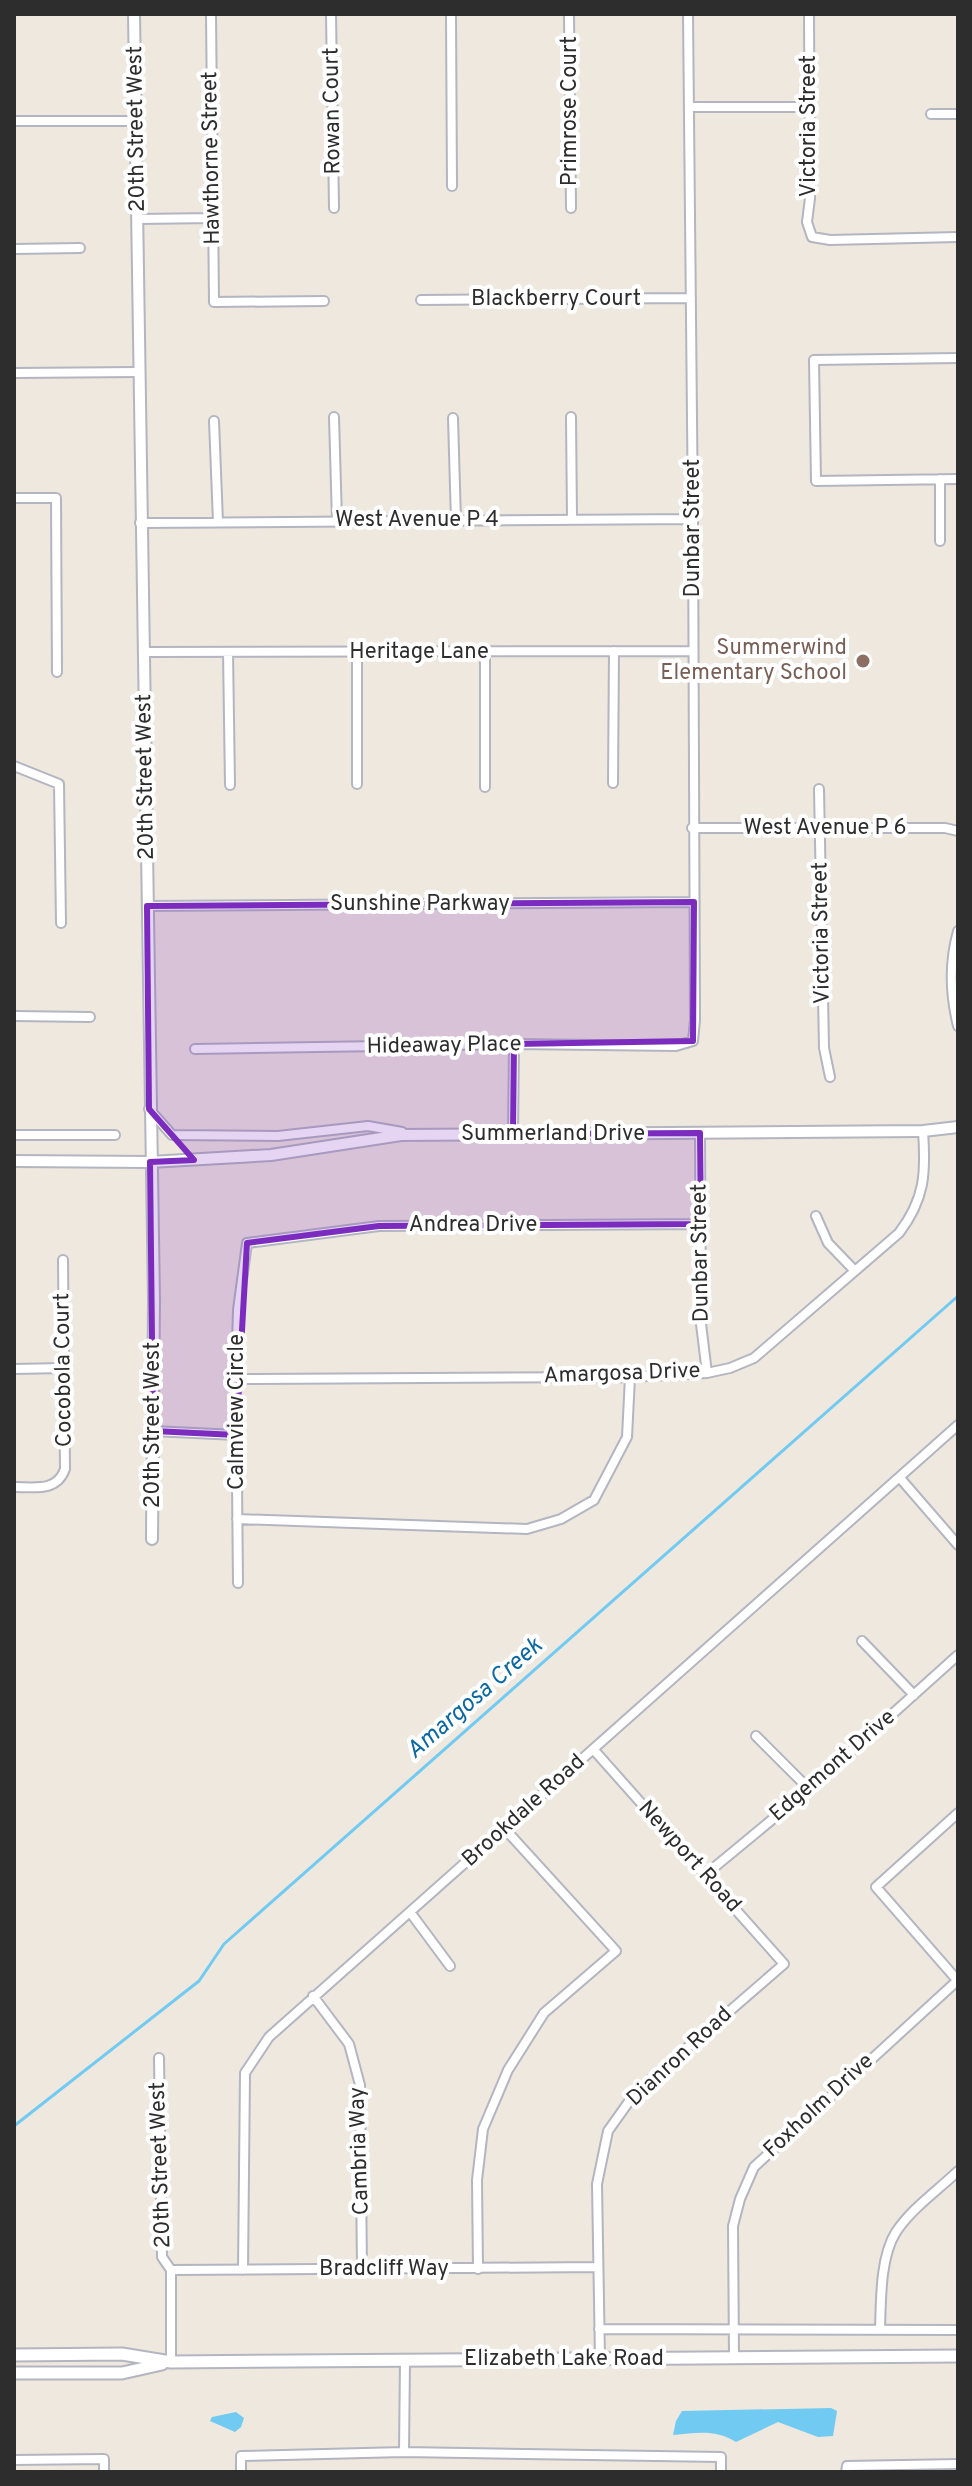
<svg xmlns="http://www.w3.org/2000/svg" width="972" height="2486" font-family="Overpass,sans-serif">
	<rect width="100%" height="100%" fill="#eee8df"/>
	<path fill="#70caf2" d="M831,2408L837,2411L833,2436L818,2437L778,2422L736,2442C715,2429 697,2433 673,2435L676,2421L682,2411Z
		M236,2412L244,2418L241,2427L235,2432L210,2421L212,2417Z"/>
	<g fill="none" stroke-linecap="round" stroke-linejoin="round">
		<path stroke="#70caf2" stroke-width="3" d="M14,2126L199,1981L224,1944L958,1296"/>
		<defs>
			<path id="minor" d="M211,14L214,302L324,301
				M331,14L334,208
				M451,14L452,186
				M569,14L571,208
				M809,14L810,198L807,222L812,237L830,240L958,237
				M690,107H809
				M931,114H958
				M14,121H137
				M139,219L213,218
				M14,249L80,248
				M421,300L691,298
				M958,358L814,360L816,481L958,479
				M14,373L139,372
				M334,417L337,521
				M571,417L572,518
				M453,418L456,521
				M214,421L218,522
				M940,479V541
				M14,498H56L57,672
				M140,523L693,519
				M485,651V787
				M144,652L693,651
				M228,652L230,785
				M14,766L59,784L61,923
				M613,783L614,651
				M357,784V652
				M819,789L824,1048L830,1077
				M692,828H945L958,831
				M147,906L694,902
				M958,931C949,963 950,994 958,1026
				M14,1016L90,1017
				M195,1049L514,1044L676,1046L693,1041L695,1020L693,519L688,14
				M149,1109L172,1135L278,1136L368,1126L402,1132
				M700,1133L701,1324L707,1373
				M513,1134L514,1044
				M14,1135H115
				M816,1216L828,1243L855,1271
				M14,1369L64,1368
				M236,1379L630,1377L707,1373L730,1368L754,1358L899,1233C925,1199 926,1173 923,1131
				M153,1431L236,1435
				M900,1478L958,1545
				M14,1487C35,1487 57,1492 65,1469L63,1260
				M237,1519L527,1529L561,1519L594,1500L627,1437L630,1377
				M238,1583L236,1379L238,1310L247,1243L379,1226L701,1224
				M862,1641L914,1695
				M756,1736L809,1789
				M593,1749L784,1964L635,2093L608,2131L597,2184L600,2359
				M958,1813L876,1887L958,1981
				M705,1875L809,1789L958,1655
				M410,1912L450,1966
				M313,1996L349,2044L360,2085L362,2270
				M159,2058L162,2257L171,2270
				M478,2269L477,2180L483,2129L508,2070L544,2013L616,1951L504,1828
				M171,2270L598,2267
				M243,2270L245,2073L269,2037L958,1425
				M599,2329L958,2330
				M880,2330C881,2301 880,2257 896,2232C912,2208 937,2191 958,2171
				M734,2358L733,2226L740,2199L754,2167L958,1980
				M171,2362V2270
				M404,2452L405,2360
				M14,2460L104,2459V2472
				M241,2472V2456L404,2452L721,2457V2472
				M846,2472L847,2466L958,2464"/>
			<path id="tertiary" d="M134,14L154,1300L152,1539
				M14,1161L150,1162L271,1155L401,1135L923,1131L958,1127"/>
			<path id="secondary" d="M14,2355L122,2354L171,2362L958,2356
				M14,2373H122L162,2364"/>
		</defs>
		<use href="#minor" stroke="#b3b5c0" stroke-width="12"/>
		<use href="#tertiary" stroke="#b3b5c0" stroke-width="14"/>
		<use href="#secondary" stroke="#b3b5c0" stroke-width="15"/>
		<use href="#minor" stroke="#fff" stroke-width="8"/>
		<use href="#tertiary" stroke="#fff" stroke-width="10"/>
		<use href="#secondary" stroke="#fff" stroke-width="11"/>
	</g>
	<path fill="#7b2cbf" fill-opacity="0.2" stroke="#7b2cbf" stroke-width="6" stroke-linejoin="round" d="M694,902L693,1041L514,1044L513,1134L700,1133L701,1224L379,1226L247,1243L236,1435L153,1431L150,1162L194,1160L149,1109L147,906Z"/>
	<circle fill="#8d6e63" stroke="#fff" stroke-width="3" cx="863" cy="661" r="8"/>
	<g text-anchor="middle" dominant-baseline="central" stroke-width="8" stroke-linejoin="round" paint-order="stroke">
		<g font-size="22" fill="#2d2d2d" stroke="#fff">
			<text transform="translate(333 111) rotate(-91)">Rowan Court</text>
			<text transform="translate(570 111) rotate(-90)">Primrose Court</text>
			<text transform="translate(809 126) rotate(-90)">Victoria Street</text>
			<text transform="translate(137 129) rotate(-91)">20th Street West</text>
			<text transform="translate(212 158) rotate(-91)">Hawthorne Street</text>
			<text x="556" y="299">Blackberry Court</text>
			<text x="417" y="520">West Avenue P 4</text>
			<text transform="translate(693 528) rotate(-90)">Dunbar Street</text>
			<text x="419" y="652">Heritage Lane</text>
			<text transform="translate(146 777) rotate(-91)">20th Street West</text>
			<text x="825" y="828">West Avenue P 6</text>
			<text x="420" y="904">Sunshine Parkway</text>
			<text transform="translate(822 933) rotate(-91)">Victoria Street</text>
			<text transform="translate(444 1046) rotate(-1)">Hideaway Place</text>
			<text x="553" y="1134">Summerland Drive</text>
			<text x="473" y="1225">Andrea Drive</text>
			<text transform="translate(701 1253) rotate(-91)">Dunbar Street</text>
			<text transform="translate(64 1370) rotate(-91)">Cocobola Court</text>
			<text transform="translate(622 1374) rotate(-2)">Amargosa Drive</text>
			<text transform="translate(237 1412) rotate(-90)">Calmview Circle</text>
			<text transform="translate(153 1425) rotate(-90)">20th Street West</text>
			<text transform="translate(833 1766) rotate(-41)">Edgemont Drive</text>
			<text transform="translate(524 1811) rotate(-42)">Brookdale Road</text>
			<text transform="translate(689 1857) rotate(48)">Newport Road</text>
			<text transform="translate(680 2057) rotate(-43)">Dianron Road</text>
			<text transform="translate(819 2106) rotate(-43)">Foxholm Drive</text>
			<text transform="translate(360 2151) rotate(-92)">Cambria Way</text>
			<text transform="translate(161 2165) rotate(-92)">20th Street West</text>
			<text x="384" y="2269">Bradcliff Way</text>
			<text x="564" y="2359">Elizabeth Lake Road</text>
		</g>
		<g font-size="22" fill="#785e54" stroke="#fff" text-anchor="end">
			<text x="847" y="648">Summerwind<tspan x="847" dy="25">Elementary School</tspan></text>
		</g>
		<g font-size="24" font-style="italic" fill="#0a68a3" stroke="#fff">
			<text transform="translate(475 1699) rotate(-41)">Amargosa Creek</text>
		</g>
	</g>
	<rect width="972" height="2486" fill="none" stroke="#2d2d2d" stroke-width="32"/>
</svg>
